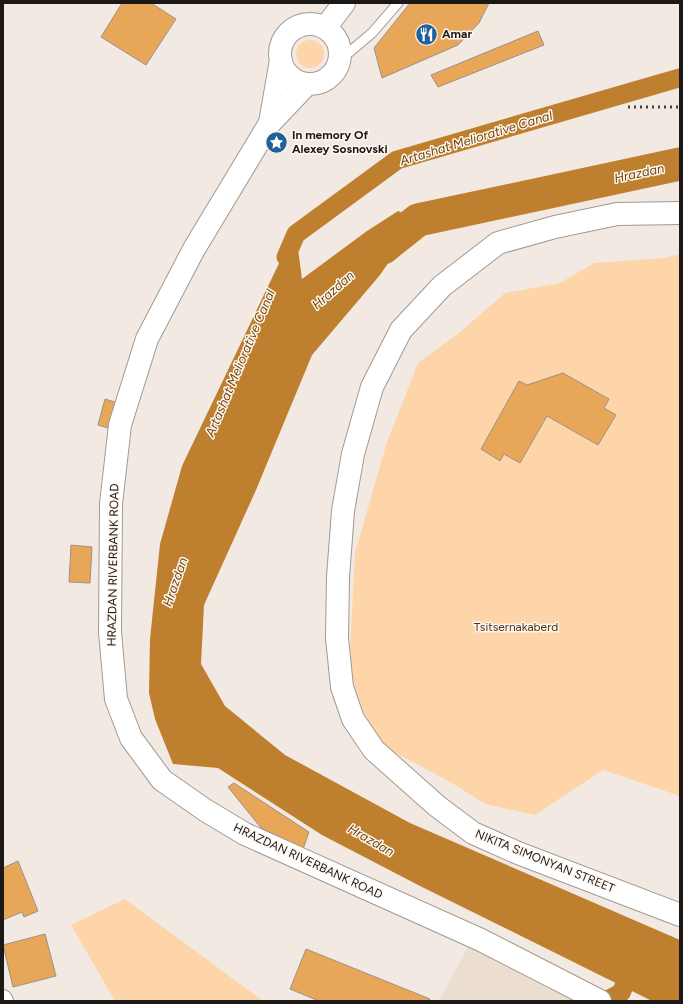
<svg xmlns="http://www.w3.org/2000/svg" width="683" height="1004" font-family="Figtree,sans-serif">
	<rect width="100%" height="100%" fill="#f2eae2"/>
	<path fill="#ebded0" d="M469,945L528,976L574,1001H439Z"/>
	<path fill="#fdd5a9" d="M296 54a14 14 0 1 1 28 0a14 14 0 1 1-28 0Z
		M680,254V796L603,770L535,815L485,804L452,783L373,741L349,668L355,553L387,442L418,363L460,332L505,293L560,283L594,263L665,258Z
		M125,899L263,1001H115L71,925Z"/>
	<path fill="#be7f2e" d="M398,211L418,220L380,275L312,355L256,490L204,605L201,664L225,706L285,755L410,823L680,940V1001H652L420,886L322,835L218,768L173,764L155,719L149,693L150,639L160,544L182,466L283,255L296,234L302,279L367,231Z"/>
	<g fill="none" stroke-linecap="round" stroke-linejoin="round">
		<path stroke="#be7f2e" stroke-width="19" d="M286,257L296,234L397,160L679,78
			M606,1001L621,993L632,968"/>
		<path stroke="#be7f2e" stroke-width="33" d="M383,248L418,220L680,164"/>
	</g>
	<path fill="#e8a659" stroke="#99938c" d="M122,3H151L176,19L146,65L101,37Z
		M410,3H489L479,23L458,45L382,78L374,48Z
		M538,31L544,45L438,87L431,75Z
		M563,373L609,399L604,408L616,415L598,445L547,416L520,463L504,454L500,461L481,449L519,381L527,385Z
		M105,399L118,403L111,429L98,425Z
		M71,545L92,547L90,583L69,582Z
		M234,783L309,832L303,849L261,828L228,787Z
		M18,861L38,911L24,917L22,912L3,920V868Z
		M45,934L56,976L13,987L3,945Z
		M306,949L430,999L429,1001H319L290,989Z"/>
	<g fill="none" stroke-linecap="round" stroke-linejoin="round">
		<defs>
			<path id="service" d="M340,60L372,33L398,3"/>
			<path id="minor" d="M3,999L4,1001"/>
			<path id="tertiary" d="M280 54a30 30 0 1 1 60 0a30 30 0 1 1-60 0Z
				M325,28L344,3
				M307,84L270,123L194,249L147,339L120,425L111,504L110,632L116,699L131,738L162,780L205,810L245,834L481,940L600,1001
				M270,123L281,60
				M680,213L617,214L555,227L498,243L442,286L401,330L372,387L353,454L343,511L338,577L337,638L342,687L353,719L374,750L437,806L473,833L518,853L680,915"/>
		</defs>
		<use href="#service" stroke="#a19a93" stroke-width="11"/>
		<use href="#minor" stroke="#a19a93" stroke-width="20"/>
		<use href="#tertiary" stroke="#a19a93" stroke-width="24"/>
		<use href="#service" stroke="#fff" stroke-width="9"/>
		<use href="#minor" stroke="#fff" stroke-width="18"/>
		<use href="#tertiary" stroke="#fff" stroke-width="22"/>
		<path stroke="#433f3b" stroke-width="3" stroke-dasharray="2 4" stroke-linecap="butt" d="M628,107H680"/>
	</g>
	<defs>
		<symbol id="restaurant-disc" viewBox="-11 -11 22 22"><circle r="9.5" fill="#226198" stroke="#fff7f0"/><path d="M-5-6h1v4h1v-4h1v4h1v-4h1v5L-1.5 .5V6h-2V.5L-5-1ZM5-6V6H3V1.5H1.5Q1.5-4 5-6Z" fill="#fff"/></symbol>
		<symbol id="sight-disc" viewBox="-11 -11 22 22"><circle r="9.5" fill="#226198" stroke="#fff7f0"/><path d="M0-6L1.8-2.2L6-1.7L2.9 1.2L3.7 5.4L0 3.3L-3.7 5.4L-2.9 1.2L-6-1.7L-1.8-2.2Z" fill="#fff"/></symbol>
	</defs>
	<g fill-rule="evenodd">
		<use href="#restaurant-disc" x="414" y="22" width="25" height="25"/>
		<use href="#sight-disc" x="264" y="130" width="25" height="25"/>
	</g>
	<g text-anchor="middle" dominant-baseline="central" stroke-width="3" stroke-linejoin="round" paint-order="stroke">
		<g font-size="12" font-weight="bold" fill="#1b1815" stroke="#fff7f0" text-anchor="start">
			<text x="442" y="34">Amar</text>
			<text x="292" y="135">In memory Of<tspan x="292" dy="14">Alexey Sosnovski</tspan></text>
		</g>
		<g font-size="12" fill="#1b1815" stroke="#fff7f0">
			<text transform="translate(113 565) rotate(-89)">HRAZDAN RIVERBANK ROAD</text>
			<text transform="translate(308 861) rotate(25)">HRAZDAN RIVERBANK ROAD</text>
			<text transform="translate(545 861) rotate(22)">NIKITA SIMONYAN STREET</text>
		</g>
		<g font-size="12" fill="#4e3312" stroke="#fff7f0">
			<text x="516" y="627">Tsitsernakaberd</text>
		</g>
		<g font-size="13" font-style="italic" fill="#704506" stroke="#fff7f0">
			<text transform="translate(476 138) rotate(-17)">Artashat Meliorative Canal</text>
			<text transform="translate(639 173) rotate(-12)">Hrazdan</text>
			<text transform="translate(333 290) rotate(-41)">Hrazdan</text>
			<text transform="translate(240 363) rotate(-67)">Artashat Meliorative Canal</text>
			<text transform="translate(175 582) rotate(-71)">Hrazdan</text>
			<text transform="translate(371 840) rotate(30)">Hrazdan</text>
		</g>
	</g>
	<rect width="683" height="1004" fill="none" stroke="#1b1815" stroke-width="8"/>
</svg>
